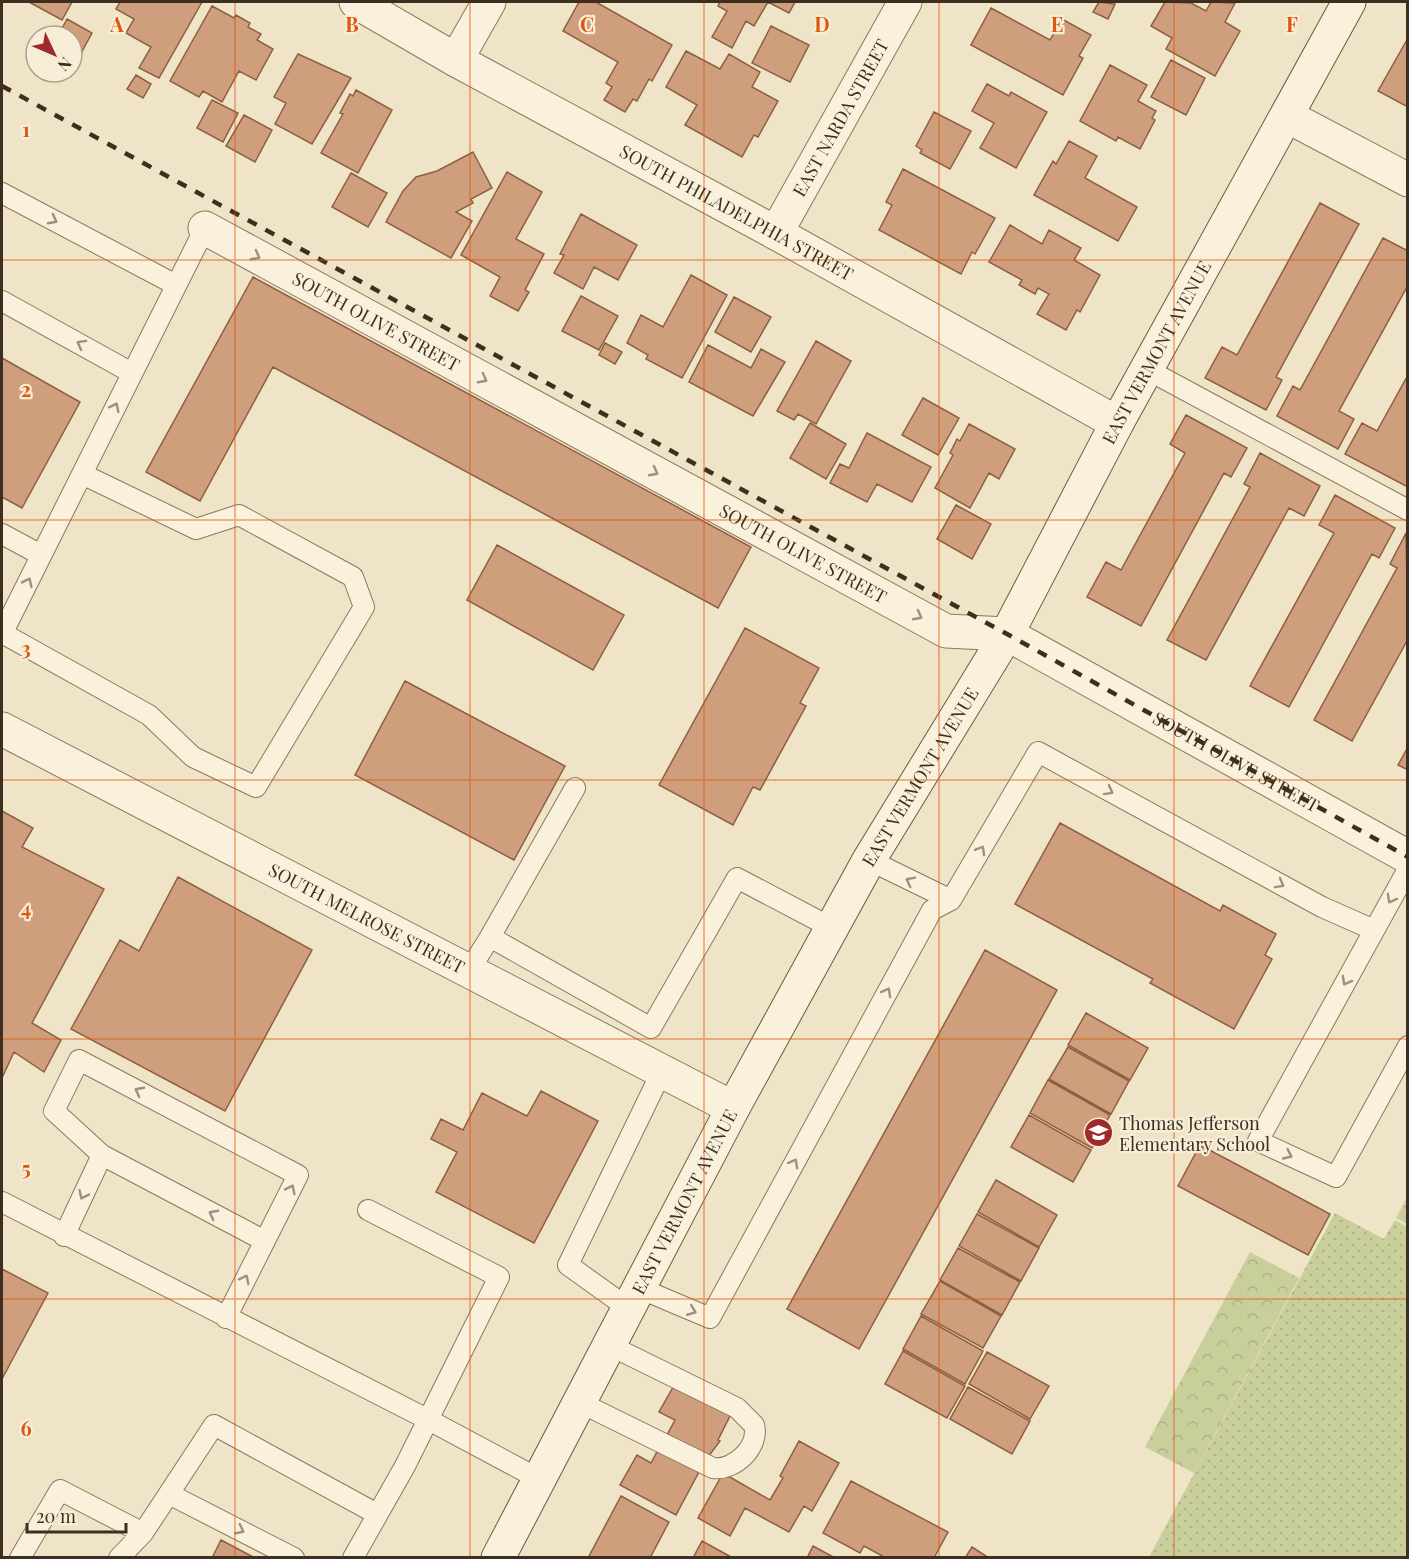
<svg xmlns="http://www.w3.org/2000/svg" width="1409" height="1559" font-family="'Playfair Display',serif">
	<defs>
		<pattern id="grass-dots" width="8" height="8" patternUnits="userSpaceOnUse" patternTransform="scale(1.5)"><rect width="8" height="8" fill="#c9cf9b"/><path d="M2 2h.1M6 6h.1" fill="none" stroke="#aeb285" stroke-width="1.8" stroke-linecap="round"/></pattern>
		<pattern id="forest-crowns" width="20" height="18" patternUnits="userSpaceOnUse" patternTransform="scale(1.5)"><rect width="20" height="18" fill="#c9cf9b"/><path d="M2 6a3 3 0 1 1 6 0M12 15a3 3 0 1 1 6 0" fill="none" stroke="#aeb285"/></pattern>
	</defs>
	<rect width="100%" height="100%" fill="#f0e4c8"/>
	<path fill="url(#grass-dots)" d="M1335,1213L1384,1239L1395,1220L1407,1227V1557H1149Z"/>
	<path fill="url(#forest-crowns)" d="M1407,1198V1224L1396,1218Z
		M1250,1252L1299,1278L1194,1473L1145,1447Z"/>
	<path fill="#cf9f7d" stroke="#8d5f41" stroke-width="1.5" d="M29,2H72L62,20Z
		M120,2H202L159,78L139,68L151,47L126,33L134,19L116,9Z
		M579,2H596L672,45L652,81L649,79L637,101L633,99L625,112L604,100L612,87L606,83L618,62L563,31Z
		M720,2H768L754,26L746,21L732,48L712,37L727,11L718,6Z
		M768,2H795L789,13Z
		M1099,2L1115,4L1108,19L1093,12Z
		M1165,2L1191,3L1206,11L1211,2L1235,3L1225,22L1240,31L1215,76L1166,49L1172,38L1151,26Z
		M212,6L234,18L236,15L250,23L248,27L261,34L257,40L273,49L256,80L239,71L222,102L203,91L199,97L170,81Z
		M991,8L1050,40L1062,19L1091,35L1079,56L1083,58L1063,95L971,45Z
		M67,19L92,33L72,70V36H58Z
		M771,26L809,45L790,82L752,63Z
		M1408,38V107L1378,91Z
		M686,51L720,69L729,54L760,72L752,87L778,101L758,137L754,135L742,157L685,125L697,105L666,87Z
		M298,54L351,78L312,144L275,124L286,103L274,97Z
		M1171,60L1205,78L1186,115L1151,97Z
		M1110,65L1147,85L1138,101L1156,111L1152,118L1155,120L1140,149L1118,137L1116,141L1080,121Z
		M136,75L151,84L143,98L127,89Z
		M987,84L1009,96L1011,92L1047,112L1016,168L980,148L994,123L972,111Z
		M356,90L392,110L358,173L321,153L343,114L340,113L350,94L353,96Z
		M212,100L238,113L223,142L197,128Z
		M934,112L971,131L950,169L920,153L922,150L916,146Z
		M244,115L272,130L255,162L226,146Z
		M1069,141L1097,156L1085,178L1137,207L1118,241L1034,195L1053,161L1056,164Z
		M473,152L492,188L471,199L473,203L456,212L472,221L451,258L386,222L403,191L416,177L437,171Z
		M903,169L995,218L975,254L972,252L961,274L879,230L892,205L886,202Z
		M507,172L542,192L516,239L544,254L525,290L529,292L518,311L490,296L500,277L461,255Z
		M351,173L387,193L368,227L332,207Z
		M1320,203L1359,224L1276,377L1282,380L1266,410L1205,378L1222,347L1237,355Z
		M581,214L637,245L618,280L594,267L583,289L554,273L564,255L560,254Z
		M1010,225L1042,244L1049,230L1081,248L1074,260L1100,275L1080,312L1077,310L1066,330L1037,314L1049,294L1038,288L1035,294L1019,285L1022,280L989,262Z
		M1383,238L1408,251V285L1339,411L1354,419L1338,449L1277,416L1293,386L1300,390Z
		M691,275L727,295L682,378L646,359L648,355L627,343L641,315L663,327Z
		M253,277L751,547L718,608L273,367L200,501L146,472Z
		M581,296L618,316L599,350L562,331Z
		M734,297L771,317L751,352L715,332Z
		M816,341L851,361L816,424L798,414L794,420L777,411Z
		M605,343L622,352L615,364L599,355Z
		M708,345L751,368L761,349L785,362L753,416L689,382Z
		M2,358L80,402L22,508L2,497Z
		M1408,375V483L1406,486L1345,454L1362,423L1377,431Z
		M923,398L959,418L938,455L902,435Z
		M1186,415L1247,448L1231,477L1224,473L1141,626L1087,597L1106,562L1121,570L1185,453L1170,444Z
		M810,423L846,444L826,479L790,458Z
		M969,424L1015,449L999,479L989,473L970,508L935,488L953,455L950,453L957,439L960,441Z
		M867,433L931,467L912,502L877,484L867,502L830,483L840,464L849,468Z
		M1260,453L1320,486L1304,516L1289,508L1206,660L1167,640L1250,487L1244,484Z
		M1335,495L1395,528L1379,558L1372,554L1289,707L1250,686L1334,533L1319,525Z
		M956,505L991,524L972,559L937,539Z
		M1406,533L1408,639L1352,741L1314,720L1397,568L1390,564Z
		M497,545L624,615L593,670L467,600Z
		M745,628L819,668L800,703L806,706L760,790L753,787L733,825L659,785Z
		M405,681L565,766L514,860L355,775Z
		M1408,747V770L1398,765Z
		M2,811L33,828L22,847L104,889L32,1023L61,1040L44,1072L14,1052L2,1078Z
		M1060,823L1220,911L1223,905L1276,934L1265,955L1272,959L1234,1029L1150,983L1153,979L1015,904Z
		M178,877L312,950L225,1111L71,1029L120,940L139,951Z
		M985,950L1057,990L859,1349L787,1309Z
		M1086,1013L1148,1048L1130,1080L1068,1045Z
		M1068,1047L1129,1081L1111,1114L1049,1079Z
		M1048,1080L1110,1115L1092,1148L1030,1113Z
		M541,1091L598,1121L534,1243L436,1192L457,1152L431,1139L441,1119L463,1130L482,1093L527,1116Z
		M1029,1115L1091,1150L1073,1182L1011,1147Z
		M1200,1145L1330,1214L1308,1255L1178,1186Z
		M996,1180L1057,1215L1039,1247L978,1212Z
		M977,1214L1039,1248L1021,1281L959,1246Z
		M958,1248L1020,1282L1002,1315L940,1280Z
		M2,1269L48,1293L2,1379Z
		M940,1281L1001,1316L983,1348L921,1314Z
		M921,1316L983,1351L965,1384L903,1349Z
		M903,1351L965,1386L947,1418L885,1384Z
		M987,1352L1049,1386L1030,1419L969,1384Z
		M676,1382L732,1412L718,1440L720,1441L708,1457L667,1435L675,1420L659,1412Z
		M968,1387L1030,1421L1012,1454L950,1419Z
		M799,1441L839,1463L812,1511L804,1506L789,1532L745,1508L730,1536L698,1518L723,1473L770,1500L783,1478L780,1476Z
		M659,1448L700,1470L676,1515L620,1485L637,1455L651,1463Z
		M851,1481L948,1532L934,1558H886L864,1546L860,1553L823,1533Z
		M621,1496L669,1522L650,1558H588Z
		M221,1540L255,1558H212Z
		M702,1541L733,1558H693Z
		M813,1546L835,1558H807Z
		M972,1547L989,1558H965Z"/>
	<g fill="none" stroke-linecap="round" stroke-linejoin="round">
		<defs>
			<path id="lane" d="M2,193L176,285
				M2,301L132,373
				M1148,370L1408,510
				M2,534L41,555
				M2,633L149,715L193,757L256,787L364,607L353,577L239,515L196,529L82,474
				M2,634L205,228
				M869,860L951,900
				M1408,869L1258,1141L1336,1177L1408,1046
				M490,937L575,788
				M469,971L490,937L651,1028L737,878L832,928
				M2,1202L427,1419L539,1479
				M64,1236L102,1155
				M639,1288L710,1318L932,910L951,900L1038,752L1322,907L1374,930
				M628,1308L568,1265L662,1071
				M226,1318L298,1175L79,1060L54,1111L102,1155L265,1241
				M579,1402L713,1468C734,1471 760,1447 754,1425L737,1408L609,1345
				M169,1494L294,1558
				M20,1558L60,1490L143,1533
				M119,1558L143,1533L214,1425L377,1514
				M353,1558L405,1466L499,1277L368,1210"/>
			<g id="street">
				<path id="s1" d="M356,2L456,60L776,233L1117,423"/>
				<path d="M456,60L489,2"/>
				<path d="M1287,116L1408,180"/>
				<path id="s2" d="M205,228L946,631L1007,634L1408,857"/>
				<path id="s3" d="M776,233L905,2"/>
				<path id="s4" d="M2,729L733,1108"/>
			</g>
			<g id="secondary">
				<path id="s5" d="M498,1558L733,1108L869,860L1007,634L1117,423L1349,2"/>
			</g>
		</defs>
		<use href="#lane" stroke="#8d765c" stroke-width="22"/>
		<use href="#street" stroke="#8d765c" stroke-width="35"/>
		<use href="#secondary" stroke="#6f573f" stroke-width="35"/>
		<use href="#lane" stroke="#faf1dc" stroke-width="20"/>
		<use href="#street" stroke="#faf1dc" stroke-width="33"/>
		<use href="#secondary" stroke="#faf1dc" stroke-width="33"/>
		<path stroke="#3d2e20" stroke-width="4.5" stroke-dasharray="10 10" stroke-linecap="butt" id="s6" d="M2,86L1007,634L1408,857"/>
	</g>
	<defs><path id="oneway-chevron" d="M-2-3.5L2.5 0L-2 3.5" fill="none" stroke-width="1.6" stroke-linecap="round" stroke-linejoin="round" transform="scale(1.5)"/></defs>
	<g stroke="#9c907e">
		<use href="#oneway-chevron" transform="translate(53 220) rotate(28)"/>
		<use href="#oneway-chevron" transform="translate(256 256) rotate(28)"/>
		<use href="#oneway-chevron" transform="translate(81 344) rotate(-151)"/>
		<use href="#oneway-chevron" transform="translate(483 379) rotate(28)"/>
		<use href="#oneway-chevron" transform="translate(115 407) rotate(-63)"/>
		<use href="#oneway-chevron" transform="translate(654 472) rotate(28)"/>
		<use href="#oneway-chevron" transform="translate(28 582) rotate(-64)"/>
		<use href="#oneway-chevron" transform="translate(918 616) rotate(28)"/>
		<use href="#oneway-chevron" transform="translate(1109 791) rotate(29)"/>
		<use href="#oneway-chevron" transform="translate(981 850) rotate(-60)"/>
		<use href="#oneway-chevron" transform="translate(910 881) rotate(-153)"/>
		<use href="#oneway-chevron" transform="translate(1280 884) rotate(29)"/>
		<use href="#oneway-chevron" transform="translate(1391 899) rotate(119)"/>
		<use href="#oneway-chevron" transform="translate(1346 981) rotate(119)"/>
		<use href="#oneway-chevron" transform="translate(887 992) rotate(-61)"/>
		<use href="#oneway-chevron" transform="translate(139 1091) rotate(-152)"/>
		<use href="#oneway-chevron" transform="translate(1288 1155) rotate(25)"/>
		<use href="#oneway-chevron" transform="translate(794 1163) rotate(-61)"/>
		<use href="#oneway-chevron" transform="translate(291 1189) rotate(-64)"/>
		<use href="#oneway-chevron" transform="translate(83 1195) rotate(115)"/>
		<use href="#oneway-chevron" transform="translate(213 1214) rotate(-152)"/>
		<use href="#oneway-chevron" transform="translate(245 1279) rotate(-63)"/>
		<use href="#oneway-chevron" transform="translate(692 1311) rotate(22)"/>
		<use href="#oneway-chevron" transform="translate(240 1530) rotate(27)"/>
	</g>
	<path fill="none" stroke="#df570d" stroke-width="1.5" stroke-opacity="0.55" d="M235,2V1558M470,2V1558M704,2V1558M939,2V1558M1174,2V1558M2,260H1408M2,520H1408M2,780H1408M2,1039H1408M2,1299H1408"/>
	<defs>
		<symbol id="school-disc" viewBox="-11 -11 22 22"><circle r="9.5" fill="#9e2a2b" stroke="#f7eed8"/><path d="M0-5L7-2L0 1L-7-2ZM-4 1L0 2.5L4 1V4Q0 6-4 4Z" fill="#fff"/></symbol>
	</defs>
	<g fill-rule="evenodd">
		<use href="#school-disc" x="1082" y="1116" width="33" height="33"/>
	</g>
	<g text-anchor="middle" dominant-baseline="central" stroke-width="4.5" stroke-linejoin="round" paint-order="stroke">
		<g font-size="18" fill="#3d2e20" stroke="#f7eed8">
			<text stroke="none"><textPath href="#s3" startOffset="132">EAST NARDA STREET</textPath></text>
			<text stroke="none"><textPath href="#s1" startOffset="435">SOUTH PHILADELPHIA STREET</textPath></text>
			<text stroke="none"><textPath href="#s2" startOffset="195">SOUTH OLIVE STREET</textPath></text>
			<text stroke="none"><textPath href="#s5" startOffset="1374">EAST VERMONT AVENUE</textPath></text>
			<text stroke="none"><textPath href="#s2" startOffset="681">SOUTH OLIVE STREET</textPath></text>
			<text stroke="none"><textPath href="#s6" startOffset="1407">SOUTH OLIVE STREET</textPath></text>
			<text stroke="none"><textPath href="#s5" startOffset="888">EAST VERMONT AVENUE</textPath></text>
			<text stroke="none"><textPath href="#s4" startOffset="411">SOUTH MELROSE STREET</textPath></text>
			<text stroke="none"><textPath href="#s5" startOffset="402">EAST VERMONT AVENUE</textPath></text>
		</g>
		<g font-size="18" fill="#3d2e20" stroke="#f7eed8" text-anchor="start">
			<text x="1119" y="1123">Thomas Jefferson<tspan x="1119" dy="21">Elementary School</tspan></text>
		</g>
	</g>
	<g font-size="20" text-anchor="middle" font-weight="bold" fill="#df570d" stroke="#f7eed8" stroke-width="4.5" stroke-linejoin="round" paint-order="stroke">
		<text x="117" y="32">A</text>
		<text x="352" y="32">B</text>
		<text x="587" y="32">C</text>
		<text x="822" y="32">D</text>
		<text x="1057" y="32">E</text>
		<text x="1292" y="32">F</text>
		<text x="26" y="137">1</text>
		<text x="26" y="397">2</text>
		<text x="26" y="656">3</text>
		<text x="26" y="916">4</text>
		<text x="26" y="1176">5</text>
		<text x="26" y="1436">6</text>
	</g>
	<rect width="1409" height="1559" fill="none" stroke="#3d2e20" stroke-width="6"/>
	<g transform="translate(54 54) rotate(134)"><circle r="28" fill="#f7eed8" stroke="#ada18e" stroke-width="1.5"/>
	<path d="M0-4.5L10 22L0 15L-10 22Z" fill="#9e2a2b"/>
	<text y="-9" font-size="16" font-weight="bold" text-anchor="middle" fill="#3d2e20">N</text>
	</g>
	<path d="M27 1523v9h99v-9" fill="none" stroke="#3d2e20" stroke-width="3"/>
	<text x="36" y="1523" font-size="18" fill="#3d2e20" stroke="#f7eed8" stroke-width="4.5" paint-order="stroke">20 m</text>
</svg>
